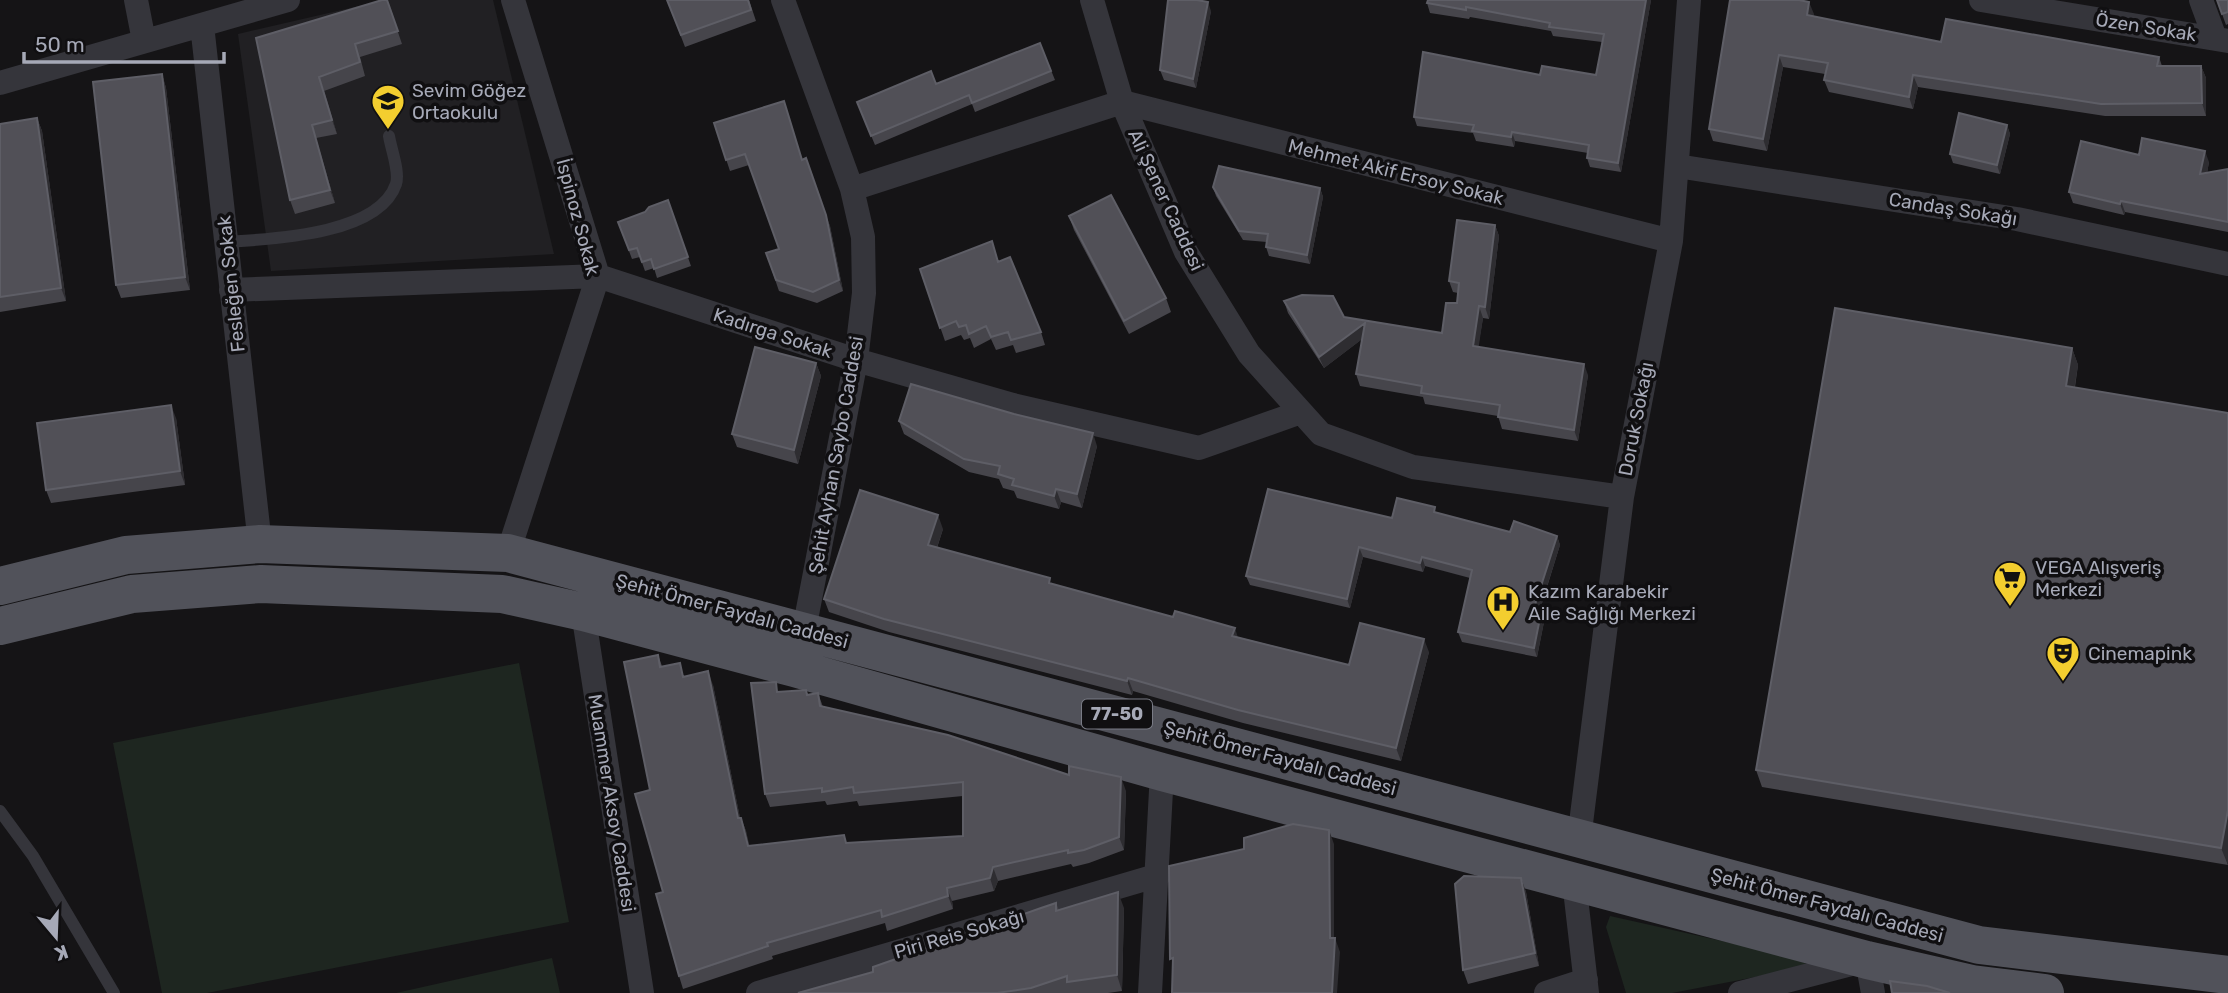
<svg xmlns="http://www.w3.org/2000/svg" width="2228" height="993" font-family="Rubik,sans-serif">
	<rect width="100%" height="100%" fill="#151416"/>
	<path fill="#212023" d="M385,0H493L554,254L271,271L238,34Z"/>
	<path fill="#1e2620" d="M519,663L569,922L207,993H162L113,743Z
		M1610,916L1803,959L1807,967L1672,993H1626L1606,927Z
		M552,958L560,993H396Z"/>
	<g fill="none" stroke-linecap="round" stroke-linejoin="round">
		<path stroke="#35353b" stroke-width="12" d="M226,242C272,239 379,235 396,184C400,172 391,149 389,136
			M0,811L33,856L114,993"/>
		<path stroke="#35353b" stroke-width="24" d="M136,0L144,41
			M783,0L852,189L863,237L864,293L856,360L804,630
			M1092,0L1122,102L1186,252L1249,354L1321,434L1413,467L1622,497
			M1981,0L2228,41
			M2201,0L2215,38
			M202,25L260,544
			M0,83L288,0
			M1677,166L2017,219L2228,264
			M852,189L1122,102L1671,241
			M231,290L598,276L856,360L1013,405L1199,448L1301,412
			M508,553L598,276L513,0
			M583,612L642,993
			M1579,839L1622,497L1671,241L1689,0
			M1574,881L1587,993
			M758,993L1159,875
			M1150,993L1162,772
			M1546,993L1586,980
			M1740,993L1867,960L1873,993"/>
		<path stroke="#51525a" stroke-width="38" d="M0,586L126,555L260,544L508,553L1979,945L2228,975
			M0,626L132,594L261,584L502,594L583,612L794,668L1162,772L1867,960L1972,984L2045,993"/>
	</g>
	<path fill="#46454b" d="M387,0L402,44L360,57L365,76L324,91L337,134L316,138L335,203L295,214L290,200L256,38Z
		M667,0H749L756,21L685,47Z
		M1651,0L1621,172L1590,167L1587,158L1588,153L1515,141L1514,147L1476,141L1473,133L1417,126L1414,117L1540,75H1596L1602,42L1553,36L1551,31L1470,17L1469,19L1430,13L1427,3Z
		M2217,0H2228V24L2226,25Z
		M1211,11L1196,88L1164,80L1160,70Z
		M1814,14L1813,16L1941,42L2159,57L2162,66H2201L2206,78V116H2105L1918,87L1913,109L1829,92L1824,80L1825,74L1783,67L1767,151L1713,141L1709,129Z
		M1040,43L1055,80L975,112L972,104L875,145L857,102L936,84Z
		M162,74L166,88L190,290L121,298L116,285Z
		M37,118L42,131L66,301L0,312V124Z
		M714,123L803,160L830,226L843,291L817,303L779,291L766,253L779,249L749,165L730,171Z
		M2007,125L2010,134L2000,174L1953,163L1950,154Z
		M2139,155L2209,162L2207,173L2228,169V232L2125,212L2124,215L2073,203L2069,192Z
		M1213,187L1320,188L1323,197L1310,264L1269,256L1266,247L1267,242L1243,240L1216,196Z
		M668,200L691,266L657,278L654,268L645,271L640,257L632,259L618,222L645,212Z
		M1069,216L1166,298L1171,312L1129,334L1074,230Z
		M1495,225L1499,236L1489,319L1483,318L1478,347L1588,375L1578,441L1502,429L1498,416L1425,404L1423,397L1360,386L1356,374L1362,339L1324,368L1288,313L1284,301L1344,317L1442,333L1457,303L1458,293L1453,292L1449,281Z
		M999,261L1041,332L1045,345L1016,353L1013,345L996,350L991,339L974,348L970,338L964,340L961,335L945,341L920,269Z
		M2072,348L2078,365L2075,387L2228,865L1762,787L1756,770Z
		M816,363L821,376L798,464L737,447L732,434Z
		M176,418L185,485L51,503L46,490Z
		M899,421L1097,446L1082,508L1061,502L1059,509L1017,498L1014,491L1003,488L999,479L969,472L904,434Z
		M1437,513L1510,532L1557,536L1560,545L1539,613H1541L1544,622L1537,657L1462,642L1458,632L1470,578L1425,566L1423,572L1363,557L1350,608L1250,585L1246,576L1392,518Z
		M943,529L937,548L1052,584L1238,637L1349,665L1429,652L1401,761L1243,723L1133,691L1132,695L889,632L829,612L824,599Z
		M658,655L662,666L685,676L713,685L740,818H741L746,831L749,846L847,843L963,836V796L859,806L857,801L827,805L825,801L770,807L765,794L779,692L806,690L808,695L818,693L823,707L1126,791L1124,850L1089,863L1073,867L1071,864L998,881L994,891L952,901L953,909L887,931L885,923L772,956L773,959L683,989L679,976L663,892L650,790Z
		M1521,878L1526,892L1539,966L1468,984L1463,970Z
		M1056,903L1059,910L1124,908L1122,991L1108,993H798L873,972Z"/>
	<path fill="#2e2d31" d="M1646,0H1651L1621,172L1618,163Z
		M1208,2L1211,11L1196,88L1193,79Z
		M1809,2L1814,14L1812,27L1807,15Z
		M1779,55L1783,67L1767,151L1763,139Z
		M2201,66L2206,78V116L2202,103Z
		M162,74L166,88L190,290L185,277Z
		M1913,75L1918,87L1913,109L1909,97Z
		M319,77L324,91L337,134L332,120Z
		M37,118L42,131L66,301L61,288Z
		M312,125L316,138L335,203L330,190Z
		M2007,125L2010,134L2000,174L1997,165Z
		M1512,132L1515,141L1514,147L1511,137Z
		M2205,151L2209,162L2205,185L2200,174Z
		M806,158L830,226L843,291L839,280Z
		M1320,188L1323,197L1310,264L1307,255Z
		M2121,201L2125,212L2124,215L2120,204Z
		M1495,225L1499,236L1489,319L1485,307Z
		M1479,306L1483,318L1477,358L1473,346Z
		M1365,323L1369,334L1324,368L1319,357Z
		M2072,348L2078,365L2072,403L2066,386Z
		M816,363L821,376L798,464L794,450Z
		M1584,364L1588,375L1578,441L1574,430Z
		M171,405L176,418L185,485L180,471Z
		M1093,433L1097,446L1082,508L1077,494Z
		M1056,489L1061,502L1059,509L1054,496Z
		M938,515L943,529L933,559L928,545Z
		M1557,536L1560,545L1536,621L1533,611Z
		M1359,547L1363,557L1350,608L1347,599Z
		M1422,557L1425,566L1423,572L1420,563Z
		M1541,613L1544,622L1537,657L1534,648Z
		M1235,628L1239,641L1232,636Z
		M1424,639L1429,652L1401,761L1396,748Z
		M708,671L713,685L743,832L738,818Z
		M1128,678L1133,691L1132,695L1127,681Z
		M1121,777L1126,791L1124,850L1119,837Z
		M2228,810V865L2221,848Z
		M741,818L746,831L753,860L748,846Z
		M1329,830L1334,844V946L1335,938L1340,952L1337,993H1332L1330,938Z
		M993,867L998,881L994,891L990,878Z
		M1521,878L1526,892L1539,966L1535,953Z
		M947,888L952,901L953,909L948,896Z
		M1118,892L1124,908L1122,991L1117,975Z"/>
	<path fill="#515057" stroke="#5e5e66" stroke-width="2" d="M382,0H387L398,31L355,44L360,62L319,77L332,120L312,125L330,190L290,200L256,38Z
		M667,0H748L751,10L681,35Z
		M1168,0H1197L1208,2L1193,79L1160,70Z
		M1428,0H1646L1618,163L1587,158L1589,145L1512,132L1511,137L1472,131L1474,125L1414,117L1423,52L1540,75L1542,66L1596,75L1604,34L1549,27L1550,23L1466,7V10L1427,3Z
		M1730,0H1799L1809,2L1807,15L1941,42L1946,19L2159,57L2157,66H2201L2202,103L2101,104L1913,75L1909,97L1824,80L1828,63L1779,55L1763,139L1709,129Z
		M2217,0H2228V12L2222,14Z
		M1040,43L1051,71L972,103L969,95L871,136L857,102L931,71L936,84Z
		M162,74L185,277L116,285L93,82Z
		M784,101L802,160L806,158L826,215L839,280L813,292L776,280L766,253L779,249L745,154L726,160L714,123Z
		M1959,113L2007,125L1997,165L1950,154Z
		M37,118L61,288L0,297V124Z
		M2142,138L2205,151L2200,174L2228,169V222L2121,201L2120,204L2069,192L2081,141L2139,155Z
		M1219,166L1320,188L1307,255L1266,247L1268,234L1239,231L1213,187Z
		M1111,195L1166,298L1124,321L1069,216Z
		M668,200L688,257L654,269L651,259L642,262L637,248L629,250L618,222L645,212L649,207Z
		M1457,220L1495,225L1485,307L1479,306L1473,346L1584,364L1574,430L1498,417L1500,405L1421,393L1422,386L1356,374L1365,323L1319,357L1284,301L1302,295L1333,296L1344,317L1442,333L1446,303H1457L1459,283L1449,281Z
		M992,241L998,262L1010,257L1041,332L1011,340L1008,332L991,337L986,326L969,334L966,325L959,327L956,321L940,328L920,269Z
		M1835,308L2072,348L2066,386L2228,413V810L2221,848L1756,770Z
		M755,347L816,363L794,450L732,434Z
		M911,384L1014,414L1093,433L1077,494L1056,489L1054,496L1012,485L1014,479L998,474L1000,466L964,459L899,421Z
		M171,405L180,471L46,490L37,423Z
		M1268,489L1392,518L1397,498L1435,507L1434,512L1510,532L1514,521L1557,536L1533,611L1541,613L1534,648L1458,632L1472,570L1422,557L1420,563L1359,547L1347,599L1246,576Z
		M860,490L938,515L928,545L1050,578L1049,583L1173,617L1175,611L1235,628L1232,636L1349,665L1360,623L1424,639L1396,748L1238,710L1128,678L1127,681L884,619L824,599Z
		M658,655L660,667L680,663L683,677L708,671L738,818H741L748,846L844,835L846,843L963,836V782L854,793L853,787L822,792V788L765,794L751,683L776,682L777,692L806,690L807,695L818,693L820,706L948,735L1069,775V766L1121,777L1119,837L1084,850L1068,853V850L993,867L990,878L947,888L948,896L882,917L881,910L767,943L768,946L679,976L656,894L663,892L635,794L650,790L624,662Z
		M1293,824L1329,830L1330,938H1335L1332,993H1172L1173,958L1170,959L1169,866L1244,849V838Z
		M1464,876L1521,878L1535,953L1463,970L1455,884Z
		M1118,892L1117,975L1067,982V976L1031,988L997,993H798L873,972V967L1041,908L1056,903V911Z
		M1890,981L1927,986L1950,993H1892Z"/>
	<defs>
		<symbol id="school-pin" viewBox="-11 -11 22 30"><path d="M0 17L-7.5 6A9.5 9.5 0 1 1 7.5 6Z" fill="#f3ce2f" stroke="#100f11"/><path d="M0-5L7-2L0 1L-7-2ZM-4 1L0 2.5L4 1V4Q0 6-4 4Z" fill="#111"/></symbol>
		<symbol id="supermarket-pin" viewBox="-11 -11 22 30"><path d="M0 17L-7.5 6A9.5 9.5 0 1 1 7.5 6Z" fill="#f3ce2f" stroke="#100f11"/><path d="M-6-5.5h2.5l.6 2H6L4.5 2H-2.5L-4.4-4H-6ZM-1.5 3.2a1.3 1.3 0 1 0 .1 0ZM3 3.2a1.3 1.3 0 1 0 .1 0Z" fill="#111"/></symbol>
		<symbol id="hospital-pin" viewBox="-11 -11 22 30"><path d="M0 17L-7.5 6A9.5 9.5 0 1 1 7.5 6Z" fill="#f3ce2f" stroke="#100f11"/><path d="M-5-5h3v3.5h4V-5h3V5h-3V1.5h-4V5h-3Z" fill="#111"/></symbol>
		<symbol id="theatre-pin" viewBox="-11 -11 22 30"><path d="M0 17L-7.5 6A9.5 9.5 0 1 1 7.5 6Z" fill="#f3ce2f" stroke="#100f11"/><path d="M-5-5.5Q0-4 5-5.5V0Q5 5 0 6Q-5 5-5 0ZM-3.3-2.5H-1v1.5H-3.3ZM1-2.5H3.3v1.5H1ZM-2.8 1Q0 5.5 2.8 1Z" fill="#111"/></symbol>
	</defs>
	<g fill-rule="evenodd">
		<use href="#school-pin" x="369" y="82" width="38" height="52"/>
		<use href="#supermarket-pin" x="1991" y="559" width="38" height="52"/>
		<use href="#hospital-pin" x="1484" y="583" width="38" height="52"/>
		<use href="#theatre-pin" x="2044" y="634" width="38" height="52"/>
	</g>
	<g text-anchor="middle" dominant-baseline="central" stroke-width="7" stroke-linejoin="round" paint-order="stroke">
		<rect fill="#100f11" stroke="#797b85" stroke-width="2" x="1082" y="699.5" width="70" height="29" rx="5"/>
		<g font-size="18" font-weight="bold" fill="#a6a9b7">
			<text x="1117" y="714">77-50</text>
		</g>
		<g font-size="19" fill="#a6a9b7" stroke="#100f11">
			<text transform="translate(2146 27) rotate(9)">Özen Sokak</text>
			<text transform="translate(1396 172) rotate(14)">Mehmet Akif Ersoy Sokak</text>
			<text transform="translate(1166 200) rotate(65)">Ali Şener Caddesi</text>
			<text transform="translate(1953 209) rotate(9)">Candaş Sokağı</text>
			<text transform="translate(578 217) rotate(75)">İspinoz Sokak</text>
			<text transform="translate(231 284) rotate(-96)">Fesleğen Sokak</text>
			<text transform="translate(773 333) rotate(18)">Kadırga Sokak</text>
			<text transform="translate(1636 419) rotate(-79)">Doruk Sokağı</text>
			<text transform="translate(836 455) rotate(-80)">Şehit Ayhan Saybo Caddesi</text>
			<text transform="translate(732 611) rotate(15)">Şehit Ömer Faydalı Caddesi</text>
			<text transform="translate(1280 758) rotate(15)">Şehit Ömer Faydalı Caddesi</text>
			<text transform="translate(612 803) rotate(81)">Muammer Aksoy Caddesi</text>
			<text transform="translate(1827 905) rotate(15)">Şehit Ömer Faydalı Caddesi</text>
			<text transform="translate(959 934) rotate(-16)">Piri Reis Sokağı</text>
		</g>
		<g font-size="19" fill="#a6a9b7" stroke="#100f11" text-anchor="start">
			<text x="412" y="90">Sevim Göğez<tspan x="412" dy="22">Ortaokulu</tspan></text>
			<text x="2035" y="567">VEGA Alışveriş<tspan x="2035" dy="22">Merkezi</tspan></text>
			<text x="1528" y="591">Kazım Karabekir<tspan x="1528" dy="22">Aile Sağlığı Merkezi</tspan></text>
			<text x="2088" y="653">Cinemapink</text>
		</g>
	</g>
	<g transform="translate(56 937) rotate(161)" stroke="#100f11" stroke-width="5" paint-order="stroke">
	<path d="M0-5L12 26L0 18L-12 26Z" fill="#a6a9b7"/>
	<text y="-10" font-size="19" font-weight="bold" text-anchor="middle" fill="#a6a9b7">K</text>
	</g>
	<path d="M24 52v10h200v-10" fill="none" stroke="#a6a9b7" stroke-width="3.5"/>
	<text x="35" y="52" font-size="21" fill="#a6a9b7" stroke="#100f11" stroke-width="5" paint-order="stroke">50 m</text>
</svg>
